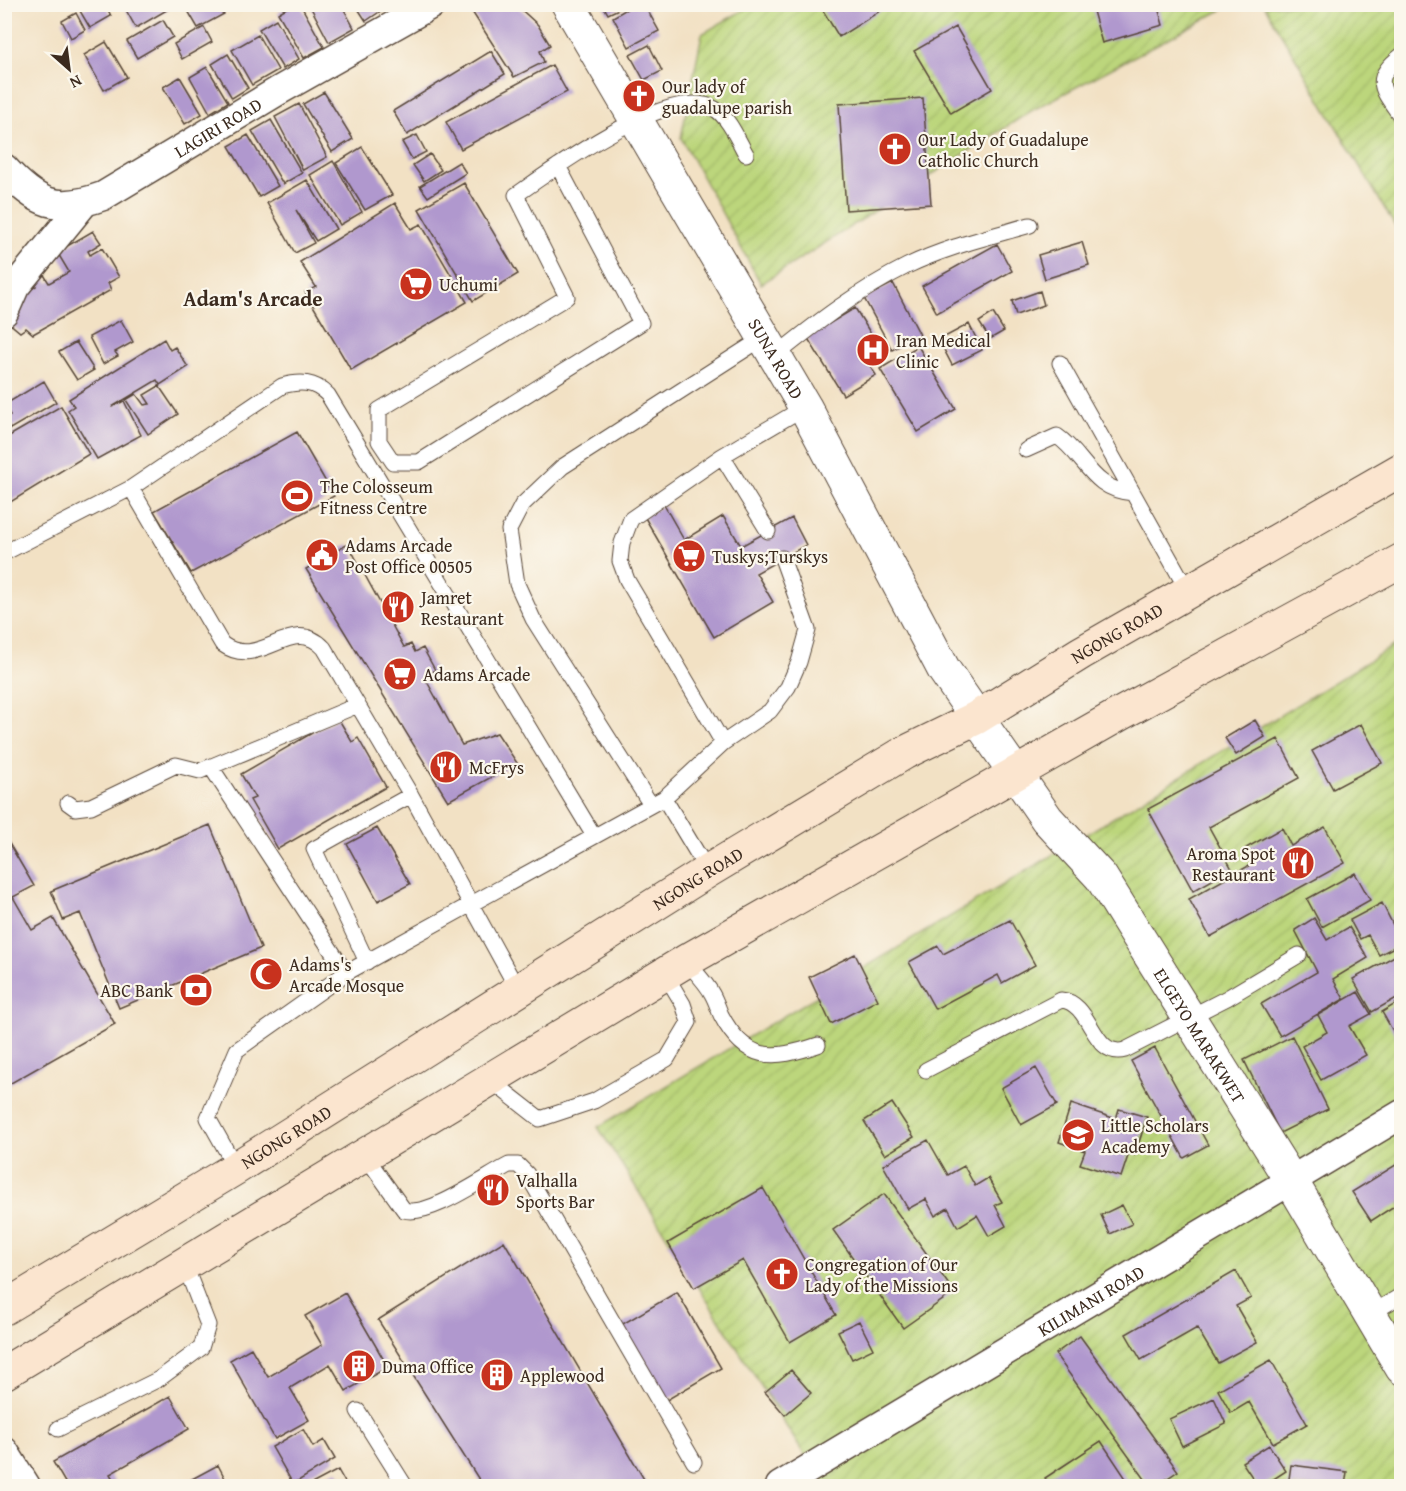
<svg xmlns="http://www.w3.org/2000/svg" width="1406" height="1491" font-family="'Gentium Book Plus',serif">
	<defs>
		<pattern id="garden-furrows" width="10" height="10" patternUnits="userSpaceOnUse" patternTransform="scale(1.5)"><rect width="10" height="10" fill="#bcd67b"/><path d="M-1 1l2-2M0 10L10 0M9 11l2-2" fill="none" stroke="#a2b86a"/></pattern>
	</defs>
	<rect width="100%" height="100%" fill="#fbf7ec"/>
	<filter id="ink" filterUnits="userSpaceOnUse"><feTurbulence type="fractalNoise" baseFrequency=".0167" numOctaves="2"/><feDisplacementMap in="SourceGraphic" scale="12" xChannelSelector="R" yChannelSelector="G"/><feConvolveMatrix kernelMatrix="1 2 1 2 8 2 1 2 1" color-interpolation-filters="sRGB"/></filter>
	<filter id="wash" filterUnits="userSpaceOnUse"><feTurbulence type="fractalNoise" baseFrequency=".008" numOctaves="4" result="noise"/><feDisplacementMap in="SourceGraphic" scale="24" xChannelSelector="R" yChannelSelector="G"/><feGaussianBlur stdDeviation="1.35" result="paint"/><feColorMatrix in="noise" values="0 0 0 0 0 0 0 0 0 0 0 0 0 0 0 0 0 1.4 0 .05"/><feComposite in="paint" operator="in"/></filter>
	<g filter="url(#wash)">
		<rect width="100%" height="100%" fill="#f2e1c4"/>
		<path fill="url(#garden-furrows)" stroke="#7c804c" stroke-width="1.5" d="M752,5H1231L1031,111L761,284L681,138L702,34Z
			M1264,5H1401V236Z
			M1401,641V1486H824L598,1127L1038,864Z"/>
		<g id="blocks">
			<path fill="#b098ce" d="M91,4H105L111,16L90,28L80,11Z
				M136,4H177L136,28L126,10Z
				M184,4H219L224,14L198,28Z
				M293,4H300L324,47L304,58L278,13Z
				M309,4H341L354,28L329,42Z
				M355,4H391L366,21Z
				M467,4H515L538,25L550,45L540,51L544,62L514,77Z
				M635,4H644L659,31L629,47L613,17Z
				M819,4H891L839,37Z
				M1091,4H1157L1163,25L1102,43Z
				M603,5H627L608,14Z
				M76,13L85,30L71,38L62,21Z
				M276,19L299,59L283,69L259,29Z
				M163,20L173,37L137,58L127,41Z
				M204,27L212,42L182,59L174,44Z
				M956,27L992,89L951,113L914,51Z
				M258,35L278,70L252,85L232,50Z
				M106,42L127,77L104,90L84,55Z
				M649,45L662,71L644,80L630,55Z
				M491,51L505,74L407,135L393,111Z
				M228,54L248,88L232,98L212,64Z
				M552,65L567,92L461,149L446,122Z
				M207,67L228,102L210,113L190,77Z
				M180,77L202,114L185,124L163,87Z
				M324,92L353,139L332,152L303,104Z
				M923,98L931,204L846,210L839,104Z
				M299,104L327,157L303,170L275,117Z
				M271,120L302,173L283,184L252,131Z
				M248,135L278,186L259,197L229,146Z
				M417,135L426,152L412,159L402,142Z
				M362,147L392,195L365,210L336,163Z
				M430,154L441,170L424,181L413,165Z
				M333,161L362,212L340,225L310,175Z
				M459,162L466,173L428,197L420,186Z
				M307,180L336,229L316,241L296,210L314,243L295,253L267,203Z
				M464,183L518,274L473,301L419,209Z
				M395,203L411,229L421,224L467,302L351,370L305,292L316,287L300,262Z
				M93,231L101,243L88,251L90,255L102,248L119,277L108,283L111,290L33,334L26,328L20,332L8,322L16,299L36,286L27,272L35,260L49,283L69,272L57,252Z
				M1082,242L1089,265L1045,279L1038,255Z
				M997,244L1012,271L937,313L922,286Z
				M893,283L920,335L892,350L864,298Z
				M1040,291L1044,305L1016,315L1012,301Z
				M855,308L882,352L867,361L876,375L843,395L807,337Z
				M993,313L1004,331L990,339L979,322Z
				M121,320L133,342L115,352L118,356L103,364L89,337Z
				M969,324L982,350L952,365L939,340Z
				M164,339L170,350L175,347L188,367L160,385L157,380L112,407L124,401L141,435L97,459L68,410L74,406L69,399Z
				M76,342L94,370L77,380L59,352Z
				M918,346L956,409L918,432L880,369Z
				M44,381L56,402L10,429L4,419L10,415L4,405Z
				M159,386L178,414L148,434L126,400L136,394L144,405L150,404L144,395Z
				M61,406L89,454L4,506V439Z
				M297,432L334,496L191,573L154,511Z
				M664,505L684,540L723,516L741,546L792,518L806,545L756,573L773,602L714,637L644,516Z
				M348,544L404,647L411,644L415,652L423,648L435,670L425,678L462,745L497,733L517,763L448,801L306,569Z
				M338,718L352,742L358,738L386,787L278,849L250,800L255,798L241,774Z
				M1255,720L1265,737L1236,755L1225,738Z
				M1361,724L1382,763L1333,789L1312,751Z
				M1278,739L1299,778L1209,827L1232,869L1193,891L1148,809Z
				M210,825L261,948L119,1008L80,913L63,920L51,891Z
				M1325,827L1345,863L1210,937L1189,899L1254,863L1246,848L1282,828L1291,846Z
				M377,828L410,884L378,901L347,844Z
				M4,835L34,886L13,897L32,930L53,918L115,1024L4,1087Z
				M1355,873L1370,900L1322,927L1307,899Z
				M1382,903L1402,943L1379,955L1368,935L1360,939L1350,920Z
				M1314,918L1327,940L1349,927L1368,958L1333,979L1344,999L1280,1036L1261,1004L1317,972L1295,930Z
				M1010,920L1035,965L1002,983L998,975L935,1009L909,962L938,946L943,954Z
				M855,954L878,1000L831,1024L809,977Z
				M1398,954L1402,960V995L1372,1012L1353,979Z
				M1358,992L1371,1014L1349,1026L1366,1055L1321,1080L1302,1046L1327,1032L1318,1015Z
				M1402,1000V1047L1382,1012Z
				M1292,1036L1328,1109L1280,1133L1244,1060Z
				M1155,1048L1208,1145L1184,1158L1131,1061Z
				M1036,1068L1057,1105L1021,1125L1001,1088Z
				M892,1103L914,1137L885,1155L864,1121Z
				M1071,1104L1116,1119L1119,1109L1147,1117L1135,1155L1129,1153L1121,1177L1080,1164L1085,1151L1059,1142Z
				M928,1140L948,1175L964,1166L975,1186L988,1178L1002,1202L995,1205L1006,1226L989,1236L977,1215L958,1227L948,1208L935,1216L926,1199L908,1209L883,1165Z
				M1402,1161V1201L1371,1221L1352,1192Z
				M763,1188L836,1315L790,1342L743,1260L694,1288L668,1243Z
				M884,1194L954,1292L903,1328L833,1230Z
				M1122,1205L1132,1224L1110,1234L1101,1215Z
				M504,1241L648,1486H483L378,1320Z
				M1236,1271L1251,1298L1236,1306L1257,1342L1218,1363L1197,1328L1141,1360L1126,1334Z
				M677,1292L721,1368L665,1401L621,1325Z
				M345,1293L388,1367L346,1391L330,1364L290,1388L309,1420L275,1439L230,1360L251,1348L268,1377L322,1345L305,1316Z
				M859,1321L873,1349L852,1359L838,1331Z
				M1080,1336L1178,1471L1156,1486H1150L1055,1354Z
				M1271,1360L1307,1424L1273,1443L1249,1402L1231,1413L1218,1390Z
				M791,1370L811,1393L785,1415L765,1392Z
				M170,1396L189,1429L110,1474L117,1486H67L53,1462Z
				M1214,1398L1226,1424L1182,1446L1169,1419Z
				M303,1429L313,1447L324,1440L335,1459L293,1484L272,1447Z
				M1101,1441L1131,1486H1051L1045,1478Z
				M1269,1445L1286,1471L1263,1486H1258L1242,1462Z
				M218,1465L229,1486H179Z
				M1291,1465L1347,1472L1345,1486H1288Z
				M338,1470L347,1486H308Z"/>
		</g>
	</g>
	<g filter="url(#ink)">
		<use href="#blocks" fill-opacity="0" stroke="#564537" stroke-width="1.5"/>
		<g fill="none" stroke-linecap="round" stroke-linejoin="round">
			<defs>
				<path id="service" d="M1402,55C1370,80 1382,89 1402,118
					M558,166L641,323L419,462H393L379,441V410L567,297L516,195C553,169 672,82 715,109C729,118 738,140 746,154
					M774,357C816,323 859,290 907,266C946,247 989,237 1030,225
					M1060,363L1188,591
					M1026,450L1057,436C1086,456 1091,490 1133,493
					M722,456L631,519L622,543L620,561L627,580L723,743
					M131,488L282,386C300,381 314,381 328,395L594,836
					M768,531L722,456L805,407
					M4,553L131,488L222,644C261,672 291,613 324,648L411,795
					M211,767L346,973
					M68,803L75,808L91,806L176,765L200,771L358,705
					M651,805L533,619L517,584L509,530L522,505L562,467L763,338
					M708,871L664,798L723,743L770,711L788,687L799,662L808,630L782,558
					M686,961C695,972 706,982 712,994C716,1001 718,1008 721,1015C746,1063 773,1060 818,1045
					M367,962L314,849L411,795L518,990
					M926,1070L1061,1000C1092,1002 1092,1059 1125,1050L1227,998L1299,955
					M489,1079L540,1119L594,1101L667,1059L689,1022L683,1004L665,974
					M364,1154L404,1210C429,1218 485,1177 509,1165H518L527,1174L694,1462
					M236,1168L208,1118L237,1050L346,973L664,798
					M1370,1314L1402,1295
					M358,1411L405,1486
					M58,1429L159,1379L201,1348L208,1325L184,1263"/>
				<g id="minor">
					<path id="s1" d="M4,168C37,204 57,213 103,196L278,91L432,4"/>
					<path d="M4,312L15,287L83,204"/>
					<path d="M4,1451L26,1486"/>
					<path id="s2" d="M780,1486L1402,1114"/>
				</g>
				<g id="tertiary">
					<path id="s3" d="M568,4L805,407L944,670L1047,819L1101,877L1290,1179L1402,1368"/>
				</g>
				<g id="secondary">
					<path id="s4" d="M4,1308L236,1168L708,871L904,753L976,718L1081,653L1402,469"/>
					<path d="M4,1373L686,961L1120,714L1402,560"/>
				</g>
			</defs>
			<use href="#service" stroke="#564537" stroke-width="17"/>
			<use href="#minor" stroke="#564537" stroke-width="31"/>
			<use href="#tertiary" stroke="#564537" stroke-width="35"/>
			<use href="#secondary" stroke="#564537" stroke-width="35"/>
			<use href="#service" stroke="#fff" stroke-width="15"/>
			<use href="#minor" stroke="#fff" stroke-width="28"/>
			<use href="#tertiary" stroke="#fff" stroke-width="33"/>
			<use href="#secondary" stroke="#fbe5cf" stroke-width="33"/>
		</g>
	</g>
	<defs>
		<symbol id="church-disc" viewBox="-11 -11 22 22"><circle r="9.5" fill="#c8321e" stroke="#fbf7ec"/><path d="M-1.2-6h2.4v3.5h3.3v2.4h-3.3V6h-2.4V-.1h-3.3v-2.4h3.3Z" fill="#fff"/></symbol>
		<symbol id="supermarket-disc" viewBox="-11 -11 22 22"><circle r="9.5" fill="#c8321e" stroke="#fbf7ec"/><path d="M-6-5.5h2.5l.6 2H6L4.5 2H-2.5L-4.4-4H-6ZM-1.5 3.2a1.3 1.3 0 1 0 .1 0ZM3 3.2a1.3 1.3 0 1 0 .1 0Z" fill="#fff"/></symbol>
		<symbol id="hospital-disc" viewBox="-11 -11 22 22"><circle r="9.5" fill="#c8321e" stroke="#fbf7ec"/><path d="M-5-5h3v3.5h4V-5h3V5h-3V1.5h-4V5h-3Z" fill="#fff"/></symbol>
		<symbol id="stadium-disc" viewBox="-11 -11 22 22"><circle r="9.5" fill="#c8321e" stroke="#fbf7ec"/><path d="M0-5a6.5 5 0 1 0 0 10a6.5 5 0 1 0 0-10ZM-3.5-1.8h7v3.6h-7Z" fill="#fff"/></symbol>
		<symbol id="civic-disc" viewBox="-11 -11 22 22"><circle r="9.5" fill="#c8321e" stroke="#fbf7ec"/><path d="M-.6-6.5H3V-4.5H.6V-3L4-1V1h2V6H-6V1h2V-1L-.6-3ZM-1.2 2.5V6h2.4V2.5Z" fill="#fff"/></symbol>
		<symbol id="restaurant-disc" viewBox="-11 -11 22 22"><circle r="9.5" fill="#c8321e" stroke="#fbf7ec"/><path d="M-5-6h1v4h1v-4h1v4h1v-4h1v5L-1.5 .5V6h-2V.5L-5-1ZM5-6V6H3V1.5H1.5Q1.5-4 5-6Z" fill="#fff"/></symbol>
		<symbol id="mosque-disc" viewBox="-11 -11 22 22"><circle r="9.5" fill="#c8321e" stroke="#fbf7ec"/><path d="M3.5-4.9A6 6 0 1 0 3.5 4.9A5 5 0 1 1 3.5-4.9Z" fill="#fff"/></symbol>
		<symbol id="bank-disc" viewBox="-11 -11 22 22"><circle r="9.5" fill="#c8321e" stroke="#fbf7ec"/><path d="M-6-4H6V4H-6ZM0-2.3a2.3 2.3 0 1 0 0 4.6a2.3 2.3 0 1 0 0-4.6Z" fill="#fff"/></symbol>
		<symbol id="school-disc" viewBox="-11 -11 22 22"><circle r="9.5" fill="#c8321e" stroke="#fbf7ec"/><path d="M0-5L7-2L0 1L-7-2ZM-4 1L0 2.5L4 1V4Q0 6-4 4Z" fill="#fff"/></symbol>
		<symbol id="building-disc" viewBox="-11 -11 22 22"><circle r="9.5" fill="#c8321e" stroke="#fbf7ec"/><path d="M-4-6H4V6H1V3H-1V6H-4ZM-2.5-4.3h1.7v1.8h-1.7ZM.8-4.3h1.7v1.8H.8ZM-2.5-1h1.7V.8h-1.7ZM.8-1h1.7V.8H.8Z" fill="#fff"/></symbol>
	</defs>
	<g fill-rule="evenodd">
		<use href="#church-disc" x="620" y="77" width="38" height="38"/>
		<use href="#church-disc" x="876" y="130" width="38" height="38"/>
		<use href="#supermarket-disc" x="397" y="265" width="38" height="38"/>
		<use href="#hospital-disc" x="854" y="331" width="38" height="38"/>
		<use href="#stadium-disc" x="278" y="477" width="38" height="38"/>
		<use href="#civic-disc" x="303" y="536" width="38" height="38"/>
		<use href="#supermarket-disc" x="670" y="537" width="38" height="38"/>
		<use href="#restaurant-disc" x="379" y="588" width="38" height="38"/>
		<use href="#supermarket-disc" x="381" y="655" width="38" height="38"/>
		<use href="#restaurant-disc" x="427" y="748" width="38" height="38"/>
		<use href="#restaurant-disc" x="1279" y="844" width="38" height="38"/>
		<use href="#mosque-disc" x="247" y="955" width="38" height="38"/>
		<use href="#bank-disc" x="177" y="971" width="38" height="38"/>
		<use href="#school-disc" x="1059" y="1116" width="38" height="38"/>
		<use href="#restaurant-disc" x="474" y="1171" width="38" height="38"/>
		<use href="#church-disc" x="763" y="1255" width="38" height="38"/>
		<use href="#building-disc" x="340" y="1347" width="38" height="38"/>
		<use href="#building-disc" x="478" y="1356" width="38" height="38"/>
	</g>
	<g text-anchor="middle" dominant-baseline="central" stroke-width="4.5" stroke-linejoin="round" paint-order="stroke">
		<g font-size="18" fill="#3b2a1e" stroke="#fbf7ec" text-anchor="start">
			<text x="662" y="86">Our lady of<tspan x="662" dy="21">guadalupe parish</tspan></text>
			<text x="918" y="139">Our Lady of Guadalupe<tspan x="918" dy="21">Catholic Church</tspan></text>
			<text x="439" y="284">Uchumi</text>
			<text x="896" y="340">Iran Medical<tspan x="896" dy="21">Clinic</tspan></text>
			<text x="320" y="486">The Colosseum<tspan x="320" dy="21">Fitness Centre</tspan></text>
			<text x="345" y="545">Adams Arcade<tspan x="345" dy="21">Post Office 00505</tspan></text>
			<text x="712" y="556">Tuskys;Turskys</text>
			<text x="421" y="597">Jamret<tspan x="421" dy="21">Restaurant</tspan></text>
			<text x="423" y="674">Adams Arcade</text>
			<text x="469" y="767">McFrys</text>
			<text x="1275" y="853" text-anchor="end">Aroma Spot<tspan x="1275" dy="21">Restaurant</tspan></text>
			<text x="289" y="964">Adams's<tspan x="289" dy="21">Arcade Mosque</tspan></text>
			<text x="173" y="990" text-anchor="end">ABC Bank</text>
			<text x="1101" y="1125">Little Scholars<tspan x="1101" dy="21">Academy</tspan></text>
			<text x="516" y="1180">Valhalla<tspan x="516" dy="21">Sports Bar</tspan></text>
			<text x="805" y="1264">Congregation of Our<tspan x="805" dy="21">Lady of the Missions</tspan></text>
			<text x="382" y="1366">Duma Office</text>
			<text x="520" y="1375">Applewood</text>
		</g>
		<g font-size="18" fill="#3b2a1e" stroke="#fbf7ec">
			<text stroke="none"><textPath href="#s1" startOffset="246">LAGIRI ROAD</textPath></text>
			<text stroke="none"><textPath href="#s3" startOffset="411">SUNA ROAD</textPath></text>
			<text stroke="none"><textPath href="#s4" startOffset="1302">NGONG ROAD</textPath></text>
			<text stroke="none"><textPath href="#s4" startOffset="816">NGONG ROAD</textPath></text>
			<text stroke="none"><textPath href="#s3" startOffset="1212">ELGEYO MARAKWET</textPath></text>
			<text stroke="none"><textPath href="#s4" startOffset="330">NGONG ROAD</textPath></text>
			<text stroke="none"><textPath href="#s2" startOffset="362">KILIMANI ROAD</textPath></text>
		</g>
		<g font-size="21" font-weight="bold" fill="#3b2a1e" stroke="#fbf7ec">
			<text x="253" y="298">Adam's Arcade</text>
		</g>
	</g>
	<rect width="1406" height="1491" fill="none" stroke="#fbf7ec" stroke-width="24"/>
	<g transform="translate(69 69) rotate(152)" stroke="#fbf7ec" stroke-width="4.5" paint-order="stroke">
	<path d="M0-4.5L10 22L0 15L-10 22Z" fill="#3b2a1e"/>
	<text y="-9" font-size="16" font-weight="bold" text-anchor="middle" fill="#3b2a1e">N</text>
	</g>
</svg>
